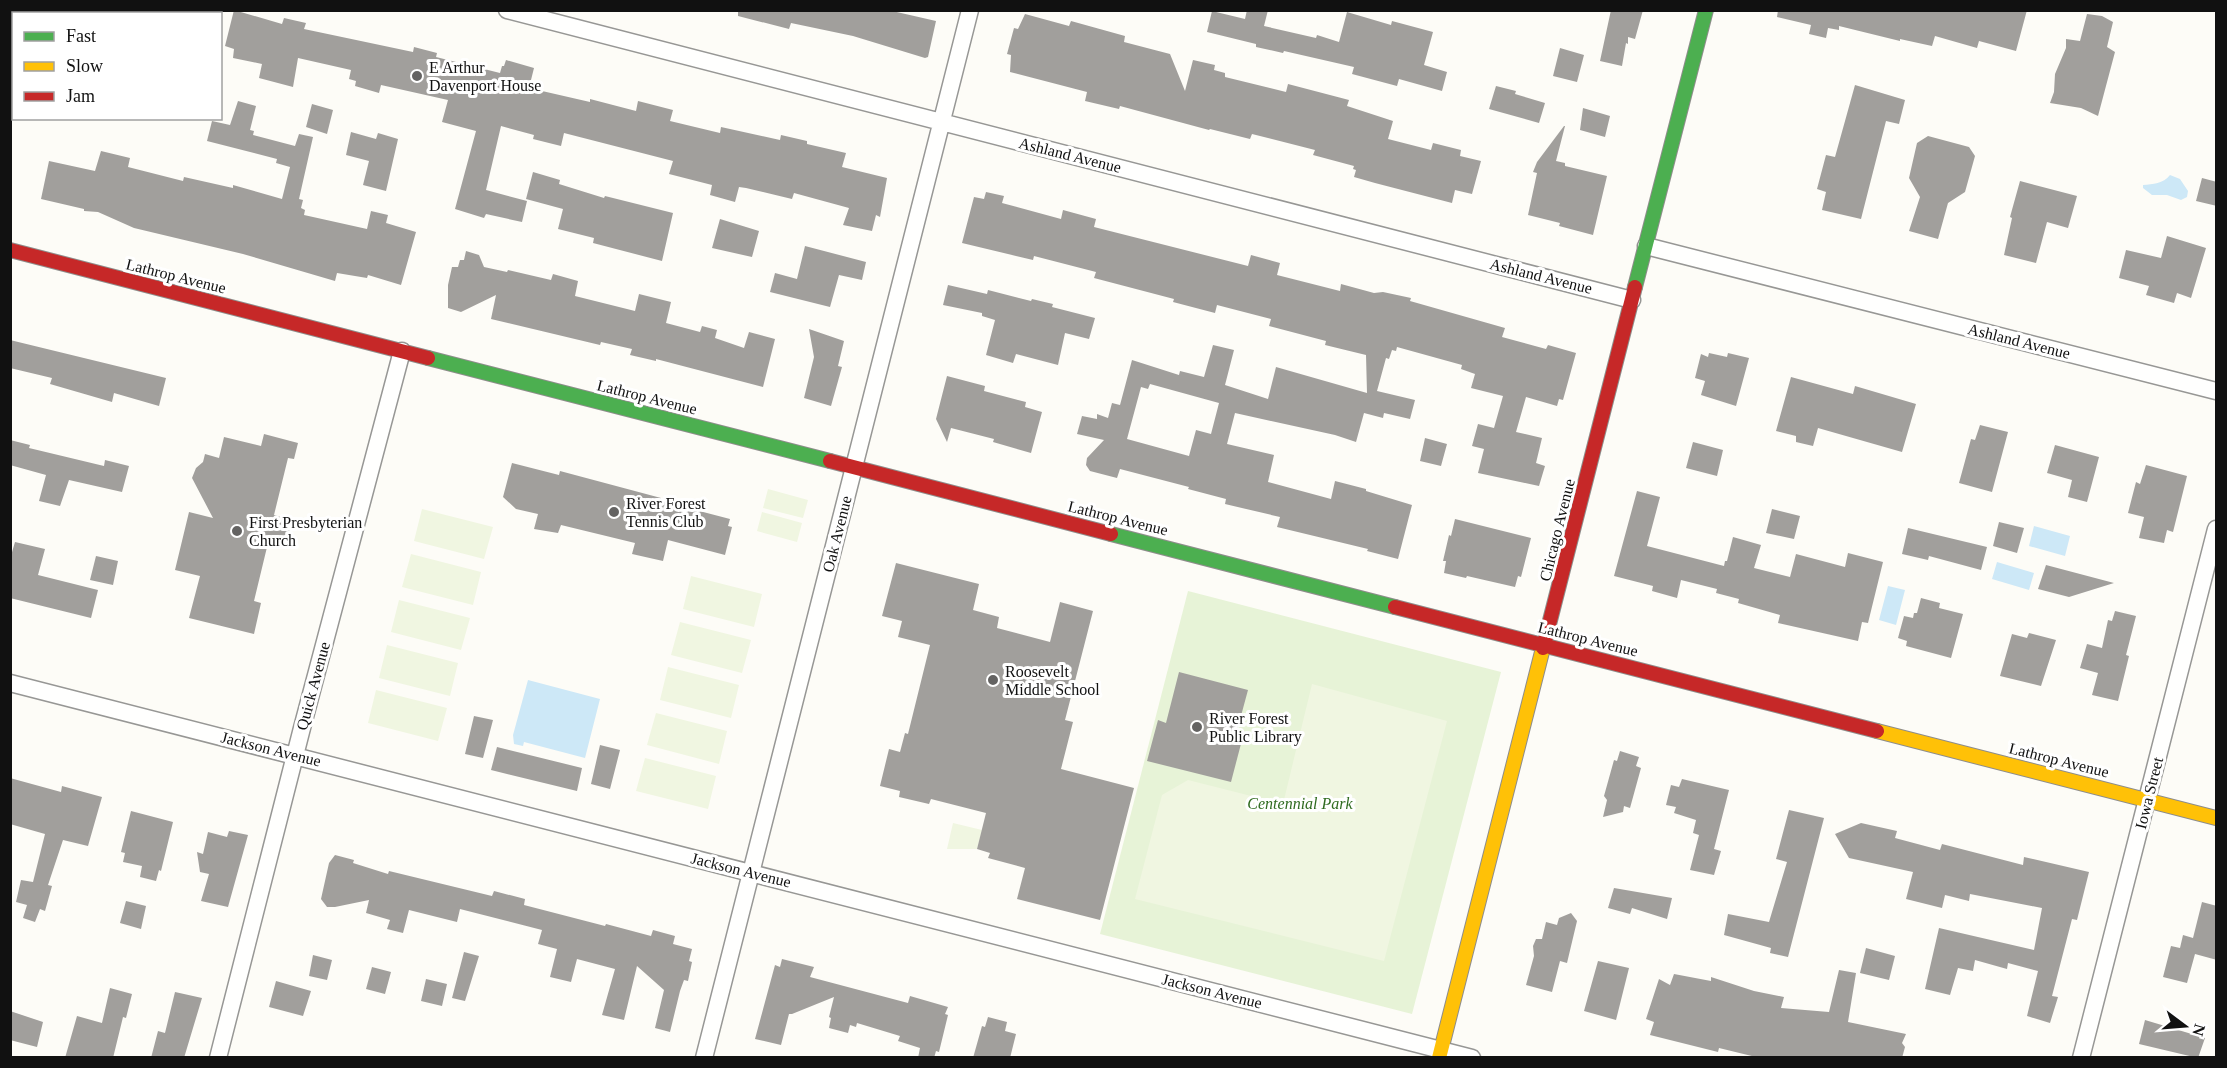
<svg xmlns="http://www.w3.org/2000/svg" width="2227" height="1068" font-family="'Times New Roman',serif">
	<rect width="100%" height="100%" fill="#fdfcf7"/>
	<path fill="#e7f3d7" d="M1188,591L1501,672L1412,1014L1100,934Z"/>
	<path fill="#f0f6e1" d="M768,489L808,500L803,518L763,508Z
		M422,509L493,527L484,559L414,541Z
		M762,512L802,523L797,542L757,531Z
		M411,554L481,572L473,605L402,587Z
		M691,576L762,594L754,627L683,609Z
		M399,600L470,618L461,650L391,632Z
		M680,622L751,640L742,673L671,655Z
		M387,645L458,663L450,696L379,678Z
		M668,667L739,685L731,718L660,700Z
		M1312,684L1447,721L1384,961L1135,899L1162,795L1188,780L1283,804Z
		M376,690L447,708L438,741L368,723Z
		M656,713L727,731L719,764L647,745Z
		M645,758L716,776L708,809L636,791Z
		M953,823L982,830L977,849H947Z"/>
	<path fill="#cde8f7" d="M2170,175L2180,179L2188,191L2187,197L2181,200L2167,195H2152L2143,188V185C2153,184 2163,184 2170,175Z
		M2034,526L2070,536L2065,556L2029,546Z
		M1997,562L2034,573L2029,590L1992,579Z
		M1888,586L1905,590L1896,625L1879,620Z
		M528,680L600,699L585,758L524,742L523,746L514,744L513,735Z"/>
	<path fill="#a19f9c" fill-rule="evenodd" d="M234,10L282,24L284,18L306,23L304,29L413,52L414,47L437,53L436,57L500,73L502,66H504L506,60L534,68L529,88L590,102V99L636,111L638,101L673,110L670,121L720,133L721,127L780,140L781,135L807,141V144L846,153L842,167L887,178L880,217L876,215L872,231L843,225L849,208L794,193L792,199L746,188L739,187L735,202L710,195L712,185L669,174L673,161L564,133L561,146L533,139L534,135L501,126L486,190L527,201L522,222L486,214L484,218L455,209L476,131L442,122L448,100L381,85L379,93L355,86L356,81L349,79L351,70L298,58L293,87L259,78L262,64L233,58L234,49L225,46Z
		M738,10H888L936,21L928,57L925,58L853,36L791,23L789,29L738,16Z
		M1247,10H1268L1264,26L1316,38L1317,35L1339,42L1347,12L1391,25L1392,21L1433,32L1424,65L1447,72L1442,91L1399,79L1397,86L1352,74L1354,67L1284,51L1283,53L1256,47V44L1207,32L1212,11L1245,19Z
		M1611,10H1643L1635,39L1628,37V44L1626,43L1622,66L1600,61Z
		M1778,10H2027L2016,51L1979,41L1977,48L1935,36L1932,46L1900,39V41L1839,26V30L1828,28L1826,38L1809,34L1811,25L1777,17Z
		M1025,14L1069,26L1071,21L1125,36L1124,42L1170,54L1185,91L1193,60L1215,65L1214,70L1225,73V77L1286,92L1288,84L1349,100L1347,106L1393,121L1388,139L1431,150L1433,143L1461,150L1460,156L1481,161L1472,194L1455,190L1452,203L1375,183L1354,177L1356,170L1353,169L1354,166L1313,155L1315,150L1252,134L1250,139L1210,129L1209,130L1120,106L1119,109L1085,101L1087,92L1010,72L1011,55L1007,54L1014,28L1018,29Z
		M2087,14L2102,16L2113,22L2107,47L2115,52L2098,116L2081,108L2050,103L2054,92L2055,74L2066,48V39L2080,41Z
		M1560,48L1584,55L1577,82L1553,76Z
		M1855,85L1905,100L1899,124L1886,121L1861,219L1822,210L1826,192L1817,189L1826,155L1835,157Z
		M1496,86L1516,91L1515,94L1545,103L1539,123L1489,109Z
		M238,101L256,106L250,130L254,131L253,135L295,146L299,134L313,137L299,199L303,200L301,208L305,210L304,215L367,229L371,211L388,215L386,223L416,232L401,285L368,275L367,278L337,273L335,281L243,254L134,228L98,212L84,211V209L41,199L49,161L95,171L101,151L130,158L128,167L183,181L184,177L233,188V185L282,199L290,167L276,163L277,159L207,141L212,121L230,125Z
		M312,104L333,110L327,134L306,127Z
		M1583,108L1610,116L1605,137L1580,130Z
		M1564,126H1565L1556,161L1565,163V166L1607,176L1593,235L1559,226L1560,223L1528,215L1537,173L1533,172L1537,162Z
		M351,132L376,139L378,133L398,139L386,191L363,185L369,161L346,155Z
		M1928,136L1969,147L1975,156L1965,192L1948,203L1938,239L1909,231L1920,197L1909,178L1917,143Z
		M533,172L560,180L559,184L604,198L605,196L673,213L662,261L593,243L594,238L558,229L563,209L526,199Z
		M2202,178L2217,182V206L2196,201Z
		M2020,181L2077,196L2068,228L2047,222L2036,263L2004,255L2012,218L2010,217Z
		M986,192L1004,196L1002,203L1061,219L1063,210L1096,219L1094,227L1248,266L1251,255L1280,263L1277,275L1340,291L1341,284L1374,293L1383,292L1411,298L1410,301L1505,328L1502,337L1546,349L1548,345L1576,353L1563,400L1559,399L1557,406L1526,397L1516,432L1542,438L1536,463L1545,466L1539,486L1478,473L1484,449L1472,446L1478,424L1494,428L1503,396L1471,388L1475,374L1461,369L1462,365L1397,347L1396,351L1392,350L1389,359L1386,358L1377,391L1415,400L1410,419L1384,413L1383,418L1364,413L1356,442L1335,435L1235,413L1227,444L1274,455L1268,482L1331,499L1335,481L1366,489V491L1412,505L1398,559L1367,551L1368,549L1277,527L1280,517L1225,504L1226,499L1188,489L1189,487L1120,469L1117,478L1090,471L1086,465L1087,458L1104,440L1077,434L1082,416L1097,419V414L1108,418L1112,403L1120,405L1132,360L1179,375L1180,371L1204,377L1213,345L1234,350L1225,385L1268,399L1276,367L1367,393L1366,355L1325,345L1326,341L1269,326L1271,319L1217,305L1215,313L1173,302L1174,299L1094,278L1096,272L1034,256L1033,260L962,243L974,197L984,199ZM1150,384L1219,403L1211,434L1196,430L1189,456L1127,439L1141,387L1148,389Z
		M720,219L759,231L752,257L712,248Z
		M2167,236L2206,248L2191,298L2177,293L2174,303L2146,295L2149,286L2119,278L2126,250L2161,258Z
		M805,246L866,262L862,280L839,275L830,307L770,292L775,273L797,279Z
		M466,251L479,255L484,267L507,272L508,270L551,280L553,274L578,281L575,296L635,311L639,294L671,302L666,323L700,332L702,326L717,330L715,338L744,348L749,332L775,339L763,387L656,359V361L630,355L632,349L601,342L600,345L491,319L496,295L461,312L448,308V285L452,267H458L460,260H464Z
		M948,285L987,294L988,290L1031,301L1032,299L1053,304L1052,307L1095,318L1089,339L1065,333L1058,365L1016,354L1013,363L986,355L995,320L982,316V313L943,305Z
		M809,329L844,341L838,366L842,367L831,406L804,398L814,357Z
		M10,340L166,378L159,406L114,393L112,402L50,384L52,378L10,368Z
		M1709,353L1727,357L1728,353L1749,358L1736,406L1701,395L1705,381L1695,378L1701,354L1708,357Z
		M947,376L985,386L984,391L1026,402L1025,407L1042,412L1031,453L993,442L994,439L951,428L947,442L936,419Z
		M1791,377L1853,394L1855,386L1916,404L1902,452L1818,428L1813,446L1796,442V436L1776,431Z
		M1980,425L2008,432L1992,492L1959,483L1971,439L1975,440Z
		M264,434L298,443L294,459L288,458L274,515L292,520L285,547L268,543L254,601L261,603L254,634L189,618L200,576L175,570L189,512L213,518L192,478L196,468L203,462L205,454L219,458L224,437L261,446Z
		M1425,438L1447,444L1441,466L1420,461Z
		M10,440L30,445L29,448L104,466L105,460L129,466L122,492L69,480L60,506L39,501L46,475L10,465Z
		M1693,442L1723,450L1717,476L1686,468Z
		M2055,445L2099,457L2087,502L2068,497L2072,480L2047,473Z
		M512,463L559,475L560,471L661,498V501L730,519L728,526L732,527L725,555L668,540L663,561L632,554L635,543L561,525L558,533L534,529L538,514L516,509L503,497Z
		M2146,465L2187,476L2173,532L2167,530L2164,543L2139,538L2144,517L2128,513L2136,482L2140,484Z
		M1637,491L1660,497L1647,546L1724,566L1725,561H1727L1733,537L1761,545L1754,568L1790,577L1796,554L1845,567L1848,553L1883,562L1868,623L1862,622L1858,641L1778,623L1780,615L1738,603L1739,599L1716,593L1717,589L1681,580L1677,598L1652,591L1653,586L1614,576Z
		M1772,509L1800,516L1794,539L1766,533Z
		M1455,519L1531,538L1521,577L1518,576L1515,587L1467,576L1466,578L1444,573L1446,561H1443L1449,535L1451,536Z
		M1999,522L2024,528L2017,553L1993,546Z
		M1908,528L1987,547L1981,570L1929,556L1928,560L1902,554Z
		M15,542L45,549L38,575L98,590L91,618L10,598V559Z
		M96,556L118,561L113,585L90,580Z
		M896,563L979,584L973,610L999,617L997,628L1050,642L1060,602L1093,611L1065,720L1073,722L1061,769L1134,788L1100,920L1017,899L1025,868L988,858L990,853L977,849L986,813L931,799L929,804L899,797L900,791L880,786L889,749L900,752L905,733L908,734L930,645L898,637L902,621L882,616Z
		M2046,565L2114,583L2069,597L2038,589Z
		M1921,598L1940,603L1939,608L1963,614L1951,658L1906,646L1907,641L1898,638L1904,616L1913,618L1914,613H1917Z
		M2115,611L2136,616L2126,655L2129,656L2118,701L2092,695L2098,673L2080,668L2087,644L2102,648L2108,620L2112,621Z
		M2029,633L2056,640L2041,686L2000,676L2012,634L2027,638Z
		M1179,672L1248,690L1235,738L1242,740L1231,782L1147,761L1158,720L1166,723Z
		M474,716L493,720L483,758L465,754Z
		M600,745L620,750L610,789L591,784Z
		M497,747L582,768L577,791L491,770Z
		M1620,751L1639,757L1636,766L1641,768L1630,808L1624,806L1623,812L1603,817L1607,800L1604,796L1614,760L1617,761Z
		M10,778L61,792L62,786L102,797L88,846L63,840L48,885L52,886L45,911L40,909L35,922L23,918L27,905L16,902L21,880L33,882L45,834L10,824Z
		M1682,779L1729,790L1714,849L1721,851L1714,875L1690,870L1699,835L1693,833L1696,820L1674,813L1676,807L1666,805L1671,785L1679,787Z
		M1789,810L1824,818L1788,957L1770,953L1771,948L1724,935L1728,914L1769,922L1787,862L1776,859Z
		M131,811L173,822L161,871L159,870L156,881L140,877L142,866L123,862L125,853L121,852Z
		M1861,823L1897,831L1895,838L1940,850L1942,844L2023,865L2024,857L2089,872L2077,920L2072,919L2052,996L2058,997L2050,1023L2027,1016L2038,971L2008,963L2007,969L1975,960L1973,971L1958,968L1950,995L1925,989L1939,928L2034,950L2042,908L1970,894L1969,901L1945,895L1942,908L1906,899L1913,872L1849,858L1835,834Z
		M229,831L248,835L228,907L201,901L209,874L200,872L197,852L203,854L208,832L227,837Z
		M335,855L354,860L353,863L388,874L389,871L492,896L494,891L525,899L524,905L605,926L606,924L651,936L653,930L675,936L673,944L692,949L689,961L692,962L688,981L684,980L680,991L670,1032L655,1028L664,990L637,966L624,1020L602,1015L615,969L577,959L571,982L550,977L557,949L538,944L542,930L460,909L457,922L409,910L403,933L387,929L390,920L366,913L369,900L335,907H327L321,899L329,863Z
		M1614,888L1672,898L1667,919L1632,908L1630,914L1608,908Z
		M126,901L146,906L141,929L120,923Z
		M2202,902L2217,906V960L2195,954L2187,983L2163,977L2171,946L2180,948L2183,935L2193,938Z
		M1571,913L1577,921L1567,963L1560,961L1552,992L1526,985L1534,956L1533,946L1536,939H1542L1546,922L1557,925L1559,918Z
		M1866,948L1895,956L1889,980L1860,973Z
		M464,952L479,956L465,1001L452,998Z
		M313,955L332,960L327,980L309,976Z
		M782,959L814,967L810,977L908,1003L910,996L948,1007L945,1014L948,1015L939,1052L936,1051L934,1058H918L920,1048L898,1041L900,1036L857,1023L856,1027L850,1025L848,1033L829,1028L831,1018L829,1017L834,997L792,1014H789L781,1045L755,1039L775,965L780,967Z
		M1598,961L1629,968L1616,1020L1584,1011Z
		M372,967L391,972L385,994L366,989Z
		M1839,970L1856,973L1848,1022L1906,1034L1902,1043L1905,1047L1902,1058H1760L1719,1048L1718,1052L1650,1035L1654,1022L1646,1019L1659,979L1670,985L1674,974L1711,981V977L1754,991L1784,997L1781,1008L1829,1012Z
		M426,979L447,984L442,1006L421,1001Z
		M276,981L311,991L303,1016L269,1007Z
		M110,988L132,994L126,1018L123,1017L113,1058H65L77,1016L102,1023Z
		M175,992L202,998L184,1058H151L158,1031L165,1033Z
		M10,1011L43,1022L37,1047L10,1040Z
		M988,1017L1007,1022L1005,1031L1016,1034L1010,1058H973L982,1026L985,1027Z
		M2145,1020L2205,1038L2198,1058L2139,1044Z"/>
	<g fill="none" stroke-linecap="round" stroke-linejoin="round">
		<defs>
			<path id="street" d="M507,10L1632,300
				M1646,246L2216,391
				M10,683L1472,1058
				M218,1058L302,728L402,351
				M704,1058L970,10
				M2081,1058L2216,529"/>
			<path id="fast" d="M1635,287L1706,10
				M428,358L830,461
				M1111,534L1395,607"/>
			<path id="slow" d="M1877,731L2216,818
				M1439,1058L1543,648"/>
			<path id="jam" d="M10,250L428,358
				M830,461L1111,534
				M1395,607L1877,731
				M1543,648L1635,287"/>
		</defs>
		<use href="#street" stroke="#979795" stroke-width="19"/>
		<use href="#fast" stroke="#8e8d8b" stroke-width="16"/>
		<use href="#slow" stroke="#8e8d8b" stroke-width="16"/>
		<use href="#jam" stroke="#8e8d8b" stroke-width="16"/>
		<use href="#street" stroke="#fffffe" stroke-width="16"/>
		<use href="#fast" stroke="#4caf50" stroke-width="14"/>
		<use href="#slow" stroke="#ffc107" stroke-width="14"/>
		<use href="#jam" stroke="#c62828" stroke-width="14"/>
	</g>
	<g fill="#646362" stroke="#fff" stroke-width="2">
		<circle cx="417" cy="76" r="6"/>
		<circle cx="614" cy="512" r="6"/>
		<circle cx="237" cy="531" r="6"/>
		<circle cx="993" cy="680" r="6"/>
		<circle cx="1197" cy="727" r="6"/>
	</g>
	<g text-anchor="middle" dominant-baseline="central" stroke-width="6" stroke-linejoin="round" paint-order="stroke">
		<g font-size="16" fill="#111" stroke="#fff" text-anchor="start">
			<text x="429" y="67">E Arthur<tspan x="429" dy="18">Davenport House</tspan></text>
			<text x="626" y="503">River Forest<tspan x="626" dy="18">Tennis Club</tspan></text>
			<text x="249" y="522">First Presbyterian<tspan x="249" dy="18">Church</tspan></text>
			<text x="1005" y="671">Roosevelt<tspan x="1005" dy="18">Middle School</tspan></text>
			<text x="1209" y="718">River Forest<tspan x="1209" dy="18">Public Library</tspan></text>
		</g>
		<g font-size="16" fill="#111" stroke="#fff">
			<text transform="translate(1070 155) rotate(14)">Ashland Avenue</text>
			<text transform="translate(176 276) rotate(14)">Lathrop Avenue</text>
			<text transform="translate(1541 276) rotate(14)">Ashland Avenue</text>
			<text transform="translate(2019 341) rotate(14)">Ashland Avenue</text>
			<text transform="translate(647 397) rotate(14)">Lathrop Avenue</text>
			<text transform="translate(1118 518) rotate(14)">Lathrop Avenue</text>
			<text transform="translate(1557 530) rotate(-76)">Chicago Avenue</text>
			<text transform="translate(837 534) rotate(-76)">Oak Avenue</text>
			<text transform="translate(1588 639) rotate(14)">Lathrop Avenue</text>
			<text transform="translate(313 686) rotate(-75)">Quick Avenue</text>
			<text transform="translate(271 749) rotate(14)">Jackson Avenue</text>
			<text transform="translate(2059 760) rotate(14)">Lathrop Avenue</text>
			<text transform="translate(2149 793) rotate(-76)">Iowa Street</text>
			<text transform="translate(741 870) rotate(14)">Jackson Avenue</text>
			<text transform="translate(1212 991) rotate(14)">Jackson Avenue</text>
		</g>
		<g font-size="16" font-style="italic" fill="#2f6b1f" stroke="#fff">
			<text x="1300" y="803">Centennial Park</text>
		</g>
	</g>
	<rect width="2227" height="1068" fill="none" stroke="#111111" stroke-width="24"/>
	<rect x="12" y="12" width="210" height="108" fill="#ffffff" stroke="#a0a0a0" stroke-width="1.5"/>
	<rect x="24" y="32" width="30" height="9" fill="#4caf50" stroke="#a0a0a0" stroke-width="1.5"/>
	<text x="66" y="42" font-size="18" fill="#111111">Fast</text>
	<rect x="24" y="62" width="30" height="9" fill="#ffc107" stroke="#a0a0a0" stroke-width="1.5"/>
	<text x="66" y="72" font-size="18" fill="#111111">Slow</text>
	<rect x="24" y="92" width="30" height="9" fill="#c62828" stroke="#a0a0a0" stroke-width="1.5"/>
	<text x="66" y="102" font-size="18" fill="#111111">Jam</text>
	<g transform="translate(2185 1026) rotate(106)" stroke="#ffffff" stroke-width="4.5" paint-order="stroke">
	<path d="M0-4.5L10 22L0 15L-10 22Z" fill="#111111"/>
	<text y="-9" font-size="16" font-weight="bold" text-anchor="middle" fill="#111111">N</text>
	</g>
</svg>
